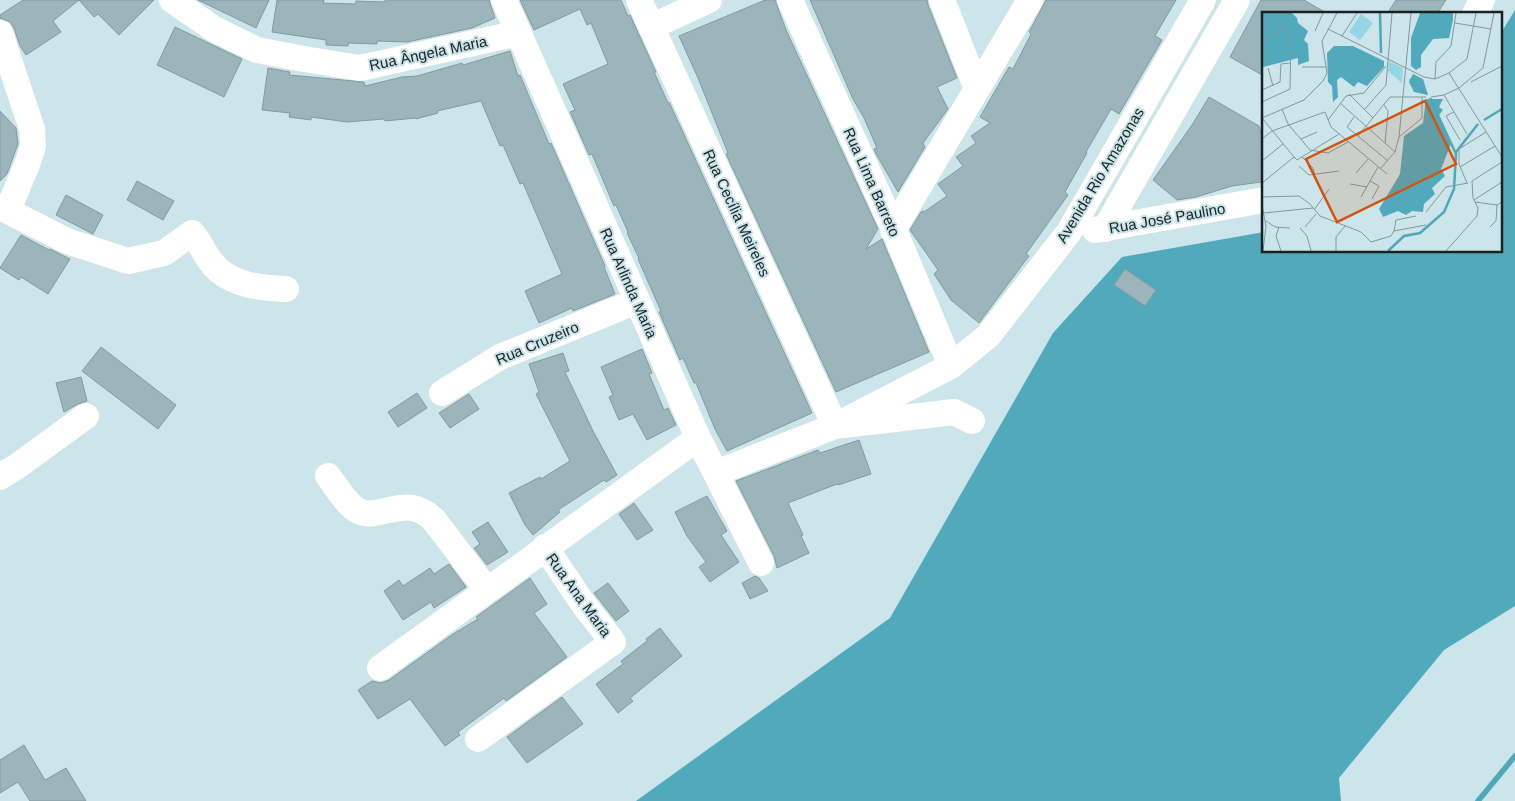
<svg xmlns="http://www.w3.org/2000/svg" width="1515" height="801" font-family="Helvetica,sans-serif">
	<rect width="100%" height="100%" fill="#cbe5ea"/>
	<path fill="#50aabc" d="M1515,10V606L1444,650L1339,778L1341,801H636L890,618L1053,333L1122,257L1264,232V251H1501V33Z"/>
	<g fill="none" stroke-linecap="round" stroke-linejoin="round">
		<path stroke="#4ea8ba" stroke-width="5.5" d="M1478,801L1515,756"/>
	</g>
	<path fill="#9cb5ba" stroke="#829a9f" d="M23,0H79L53,21L61,32L26,55L20,46L14,28L10,22L0,18V15Z
		M79,0H154L119,35L98,14L94,17Z
		M198,0H269L256,28Z
		M277,0H324L323,3L356,4V1L385,2V0H489L495,18L472,28L407,42L377,41V44L348,43V46L326,45V40L272,32Z
		M520,0H621L628,16L630,15L656,72H654L668,103L669,102L812,413L727,451L715,429L696,383H694L683,358L680,360L659,312L661,311L638,259L639,258L627,233L628,232L616,205L614,206L592,154L589,155L570,112L575,110L563,84L608,64L591,23L587,25L580,9L534,30Z
		M765,0H775L786,30L878,229L866,249L882,239L929,352L836,392L726,154L728,153L698,78L679,36Z
		M810,0H927L928,5L957,78L937,87L948,109L923,143L925,147L898,192L876,154L874,149L877,148L864,118L853,99Z
		M1046,0H1176L1155,36L1162,40L1119,114L1111,109L1086,152L1087,153L1065,192L1068,195L1026,254L1029,256L979,323L951,300L934,274L938,270L910,230L921,212L923,211L924,212L947,196L938,184L963,166L956,157L976,143L971,136L990,123L980,117L1009,67L1013,69L1031,34L1029,32Z
		M1261,0H1304L1328,14H1264V76L1230,57Z
		M1396,0H1446L1437,14H1387Z
		M175,27L242,59L224,97L157,65Z
		M510,51L518,76L520,75L549,144L551,143L605,266L604,267L615,294L573,311L572,308L539,323L525,291L562,274L523,183L520,184L503,145L500,146L481,101L437,111L438,113L416,119V118L385,121L384,119L347,122L311,117V120L289,117L290,113L262,110L268,68L290,72L289,75L364,82L365,86L402,77L417,76L462,63L463,65Z
		M1209,97L1259,126L1264,144V171L1261,182L1232,186L1196,197L1177,200L1153,180L1192,125Z
		M0,111L16,128L18,144L7,174L0,181Z
		M137,181L174,201L163,220L127,200Z
		M66,195L103,215L93,234L56,215Z
		M21,235L49,250L50,249L70,259L48,294L21,277L19,280L0,268Z
		M1125,269L1156,290L1145,306L1114,285Z
		M101,347L176,405L158,429L82,371Z
		M642,349L652,373L649,374L664,410L668,408L676,425L647,440L633,414L619,420L609,397L613,395L601,367Z
		M563,353L569,371L565,372L593,431L617,475L606,482L604,480L558,510L560,512L533,535L525,525L509,493L540,477L541,479L570,461L536,394L539,392L529,364Z
		M81,377L87,401L78,404L64,412L56,383Z
		M417,393L427,408L398,427L388,412Z
		M469,394L479,409L450,428L439,413Z
		M859,440L871,474L838,485L837,484L788,503L803,535L801,536L809,553L777,568L774,556L736,481L818,450L820,453Z
		M707,496L727,531L721,535L739,562L710,582L699,567L706,562L687,536L675,512Z
		M634,503L653,530L637,540L619,514Z
		M488,522L508,552L487,565L474,548L480,544L472,532Z
		M449,564L466,587L434,608L431,602L403,620L384,591L399,580L403,586L430,568L434,574Z
		M755,576L759,578L768,591L750,599L742,583Z
		M530,578L547,604L534,613L567,657L506,701L504,698L458,732L460,735L445,746L410,699L378,719L358,690L372,681L381,683L389,680L453,634L478,619L476,617Z
		M608,583L629,611L616,621L594,593Z
		M660,628L682,656L630,698L633,701L618,713L596,684L623,664L621,661L647,641L646,639Z
		M562,697L583,724L527,763L507,737Z
		M24,745L45,780L66,768L86,801H30L18,782L0,793V760Z"/>
	<g fill="none" stroke-linecap="round" stroke-linejoin="round">
		<path stroke="#fff" stroke-width="26" d="M172,0L214,29L257,50L304,59L360,68L519,33
			M504,0L698,438L761,563
			M639,0L835,426L954,412L972,421
			M790,0L892,225L951,366
			M942,0L977,89
			M1475,14L1482,0
			M651,27L709,0
			M0,33L32,129L33,146L28,162L8,210
			M0,207L67,241L128,261L164,253L192,233C200,242 204,253 211,262C228,285 260,288 286,289
			M1105,229L1237,0
			M893,230L1030,0
			M1095,230L1264,200
			M442,393L500,357L637,301
			M716,473L835,426L951,366L988,336L1069,232L1203,0
			M328,476C336,486 344,501 355,509C379,525 403,490 434,520L487,590
			M0,477L19,465L86,416
			M380,668L698,438
			M478,739L613,642L584,605L545,547"/>
	</g>
	<g text-anchor="middle" dominant-baseline="central" stroke-width="4" stroke-linejoin="round" paint-order="stroke">
		<g font-size="15" fill="#182123" stroke="#cbe5ea">
			<text transform="translate(428 53) rotate(-12)">Rua Ângela Maria</text>
			<text transform="translate(1100 175) rotate(-59)">Avenida Rio Amazonas</text>
			<text transform="translate(872 182) rotate(66)">Rua Lima Barreto</text>
			<text transform="translate(737 213) rotate(65)">Rua Cecília Meireles</text>
			<text transform="translate(1167 218) rotate(-10)">Rua José Paulino</text>
			<text transform="translate(629 283) rotate(66)">Rua Arlinda Maria</text>
			<text transform="translate(537 343) rotate(-23)">Rua Cruzeiro</text>
			<text transform="translate(579 595) rotate(54)">Rua Ana Maria</text>
		</g>
	</g>
	<g transform="translate(1262 12)">
		<rect width="240" height="240" fill="#cbe5ea"/>
		<path d="M99,2L111,11L98,28L87,20ZM127,49L141,56L140,71L126,59Z" fill="#95d6e4"/>
		<path d="M0,1H30L35,6L36,11L46,19L42,28L46,32L47,49L36,53V46L1,55L0,61ZM158,1H191V8L187,26L171,27L159,43V55L154,58L149,54V26ZM72,34H91L122,49V55L105,74L96,70L92,75L79,65L75,68L76,85L71,90L70,74L66,70L65,41ZM151,62L161,67L166,83L152,80L147,70ZM164,87H181L177,95L181,98L177,103L189,132L179,157L183,164L170,176L173,182L162,192L161,200L150,199L144,203L136,199L121,205L117,197L138,162L142,124L161,111Z" fill="#50aabc"/>
		<path fill="none" stroke="#4ea8ba" stroke-width="2.5" d="M118,1L119,41M148,67L165,82M222,108L240,97M194,140L216,112M126,239L142,224L158,221L182,200L192,177L194,142L168,86"/>
		<path fill="none" stroke="#83979a" stroke-width="1" d="M214,1L205,47L187,61L240,145M193,11L229,17M66,17L162,65L173,67L187,61M53,19L61,1M80,24L95,1M0,28L22,17M40,55H64M6,56L11,74M173,67L174,50L189,34L194,1M209,70L240,54M0,78L18,70L19,52L28,51M87,82L111,106M182,83L205,122M169,85L182,83L197,76L221,56L232,1M0,90L28,77L29,27L18,11L5,1M78,91L133,140M122,93L126,99L123,131M20,97L26,112L48,138M102,98L124,73L130,1M192,100L184,104L198,128M92,105L85,115L126,149M0,106L42,88L61,69L65,61L60,29L75,1M0,106L32,145M66,108L84,84L102,81L124,54M96,124L128,85H164M137,125L160,106V85M0,127L10,119L63,100L69,115L125,162M39,127L55,120M48,138L66,141L86,130M32,145L35,148L77,122M40,145L51,156L53,163M0,149L21,132M37,154L47,163L77,159M198,155L233,134M118,157L133,140L137,125L149,1M94,161L106,147M108,169L117,174L110,187M0,171L32,145M205,171L197,152V137L224,120M88,172L105,175M0,185L37,184L48,192L58,204L99,220L109,230L129,224L132,219L164,213M99,185L116,155M212,188L240,170M213,190L235,193L240,190M0,193L4,214L1,239M52,198L67,177M164,200L184,175L206,171M2,201L51,196M4,209L13,215L28,216M17,215L14,224L19,239M43,215L54,202M228,215L234,209L235,193M38,216L45,224L49,239M132,219L134,208L154,204M74,239V225L83,214M184,239L215,204L216,196L211,186L210,169L240,150"/>
		<path fill="#d3530e" fill-opacity="0.15" stroke="#d3530e" stroke-width="2.5" d="M163,89L194,152L75,210L44,147Z"/>
		<rect width="240" height="240" fill="none" stroke="#182123" stroke-width="2.5"/>
	</g>
</svg>
